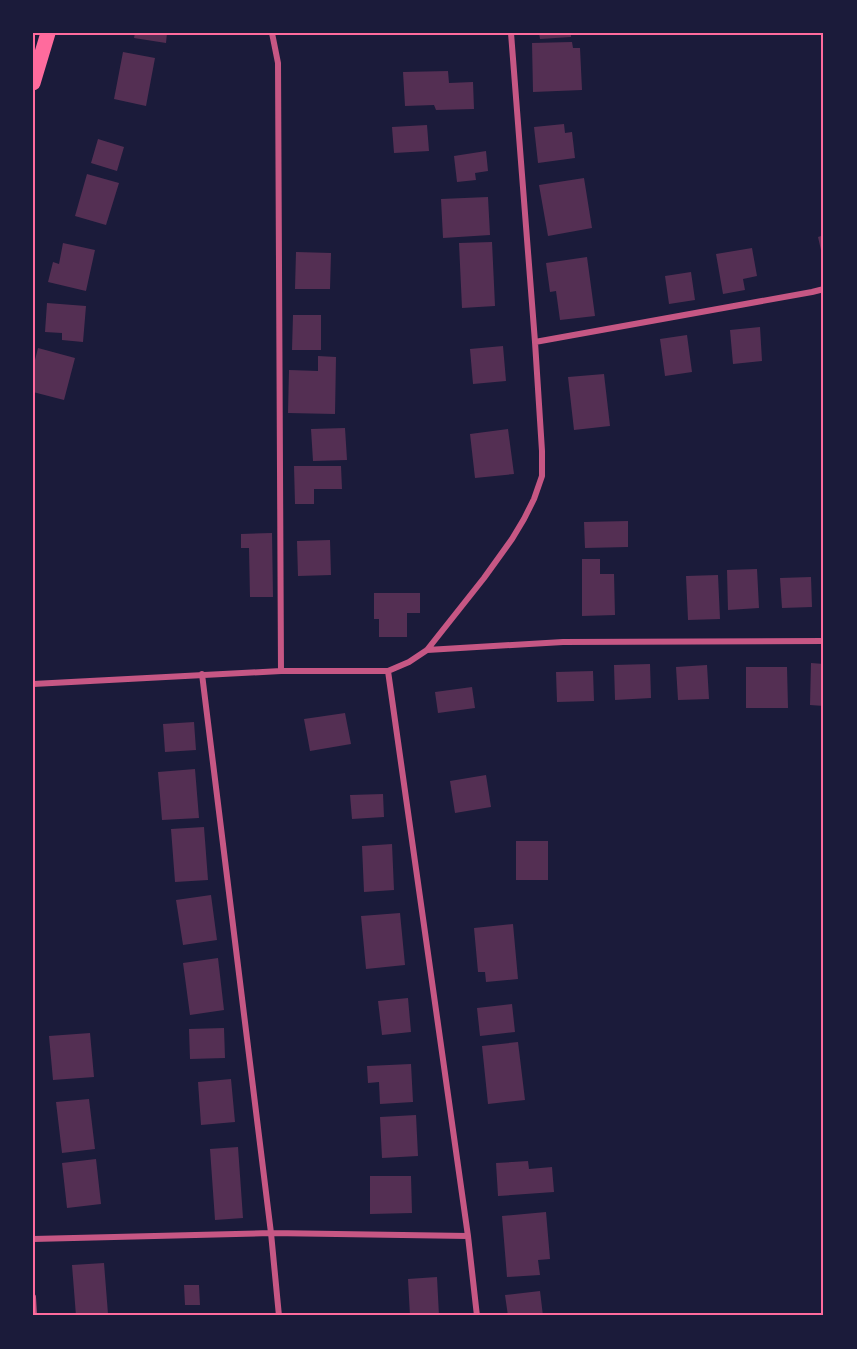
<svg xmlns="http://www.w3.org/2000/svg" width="857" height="1349" font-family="'Roboto Condensed',sans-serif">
	<rect width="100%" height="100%" fill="#1b1b3a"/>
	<path fill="#542f53" d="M135,33H167L166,43L134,38Z
		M539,33H571V37L540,39Z
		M572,42L573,48H580L582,90L533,92L532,43Z
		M123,52L155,58L146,106L114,99Z
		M448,71L449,83L473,82L474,109L436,110L434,105L405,106L403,72Z
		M564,124L565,133L572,132L575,158L538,163L534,127Z
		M427,125L429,151L394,153L392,127Z
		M98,139L124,147L117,171L91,163Z
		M486,151L488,171L475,173L476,180L457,182L454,156Z
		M87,174L119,183L106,225L75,216Z
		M584,178L592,228L548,236L539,185Z
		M488,197L490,235L443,238L441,199Z
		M824,235V259H823L818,237Z
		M492,242L495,306L462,308L459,243Z
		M63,243L95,250L86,291L48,282L53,262L59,264Z
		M752,248L757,276L743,279L745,290L723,294L716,254Z
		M296,252L331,253L330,289H295Z
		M587,257L595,316L560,320L556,291L550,292L546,263Z
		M691,272L695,300L669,304L665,276Z
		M47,303L86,306L83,342L62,340V333L45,332Z
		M293,315H321V350H292Z
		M760,327L762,361L733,364L730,330Z
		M687,335L692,372L665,376L660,339Z
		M503,346L506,381L473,384L470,349Z
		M38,348L75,358L64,400L33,392V368Z
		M318,356L336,357L335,414L288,413L289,370L318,371Z
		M604,374L610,426L574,430L568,377Z
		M345,428L347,460L313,461L311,429Z
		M508,429L514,474L475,478L470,434Z
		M294,466H341L342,489H314V504H295Z
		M628,521V547L585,548L584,522Z
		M272,533L273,597H250L249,548H241V534Z
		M330,540L331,575L298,576L297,541Z
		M582,559H600V574H614L615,615L582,616Z
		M757,569L759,608L728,610L727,570Z
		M718,575L720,619L688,620L686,576Z
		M811,577L812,607L782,608L780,578Z
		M374,593H420V613H407V637H379V619H374Z
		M811,663L824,664V706L810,705Z
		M650,664L651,698L615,700L614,665Z
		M707,665L709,699L678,700L676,667Z
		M746,667H787L788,708H746Z
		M593,671L594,701L557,702L556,672Z
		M472,687L475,708L438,713L435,692Z
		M345,713L351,744L310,751L304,719Z
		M194,722L196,750L165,752L163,724Z
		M195,769L199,818L162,820L158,772Z
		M486,775L491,807L455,813L450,781Z
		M383,794L384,817L352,819L350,795Z
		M204,827L208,880L175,882L171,829Z
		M516,841H548V880H516Z
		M392,844L394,890L364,892L362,846Z
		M211,895L217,940L183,945L176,900Z
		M400,913L405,965L366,969L361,916Z
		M513,924L518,979L486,982L485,972H478L474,928Z
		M218,958L224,1010L190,1015L183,963Z
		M408,998L411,1032L382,1035L378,1001Z
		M512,1004L515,1032L480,1036L477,1008Z
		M224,1028L225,1058L190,1059L189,1029Z
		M90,1033L94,1077L53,1080L49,1036Z
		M518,1042L525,1100L488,1104L482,1046Z
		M411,1064L413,1102L380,1104L379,1082L368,1083L367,1066Z
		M231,1079L235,1122L201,1125L198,1082Z
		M89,1099L95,1149L62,1153L56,1102Z
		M416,1115L418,1156L382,1158L380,1117Z
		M238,1147L243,1218L215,1220L210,1149Z
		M96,1159L101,1204L67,1208L62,1163Z
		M528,1161L529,1169L552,1167L554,1192L498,1196L496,1163Z
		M370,1176H411L412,1213L370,1214Z
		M546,1212L550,1259L538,1260L540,1275L507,1277L502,1216Z
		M104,1263L108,1314L76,1316L72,1265Z
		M437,1277L439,1316H410L408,1279Z
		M184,1285H199L200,1305H185Z
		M540,1291L543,1316H508L505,1295Z"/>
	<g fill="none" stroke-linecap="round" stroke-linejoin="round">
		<path stroke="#c65784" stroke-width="6" d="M272,33L278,63L281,671
			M535,342L812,292L824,289
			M427,650L563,642L824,641
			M388,671L468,1236L477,1316
			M202,674L271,1233L279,1316
			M33,684L281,671H388L409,662L427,650L484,578L512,539L524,519L534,499L542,476V451L535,342L511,33
			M33,1239L271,1233L468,1236
			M33,1297L34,1316"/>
		<path stroke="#ff6b9d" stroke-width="15" d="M33,83L48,33"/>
	</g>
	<rect width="857" height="1349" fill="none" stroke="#1b1b3a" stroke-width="69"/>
	<rect x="34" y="34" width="788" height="1280" fill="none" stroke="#ff6b9d" stroke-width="2"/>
</svg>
